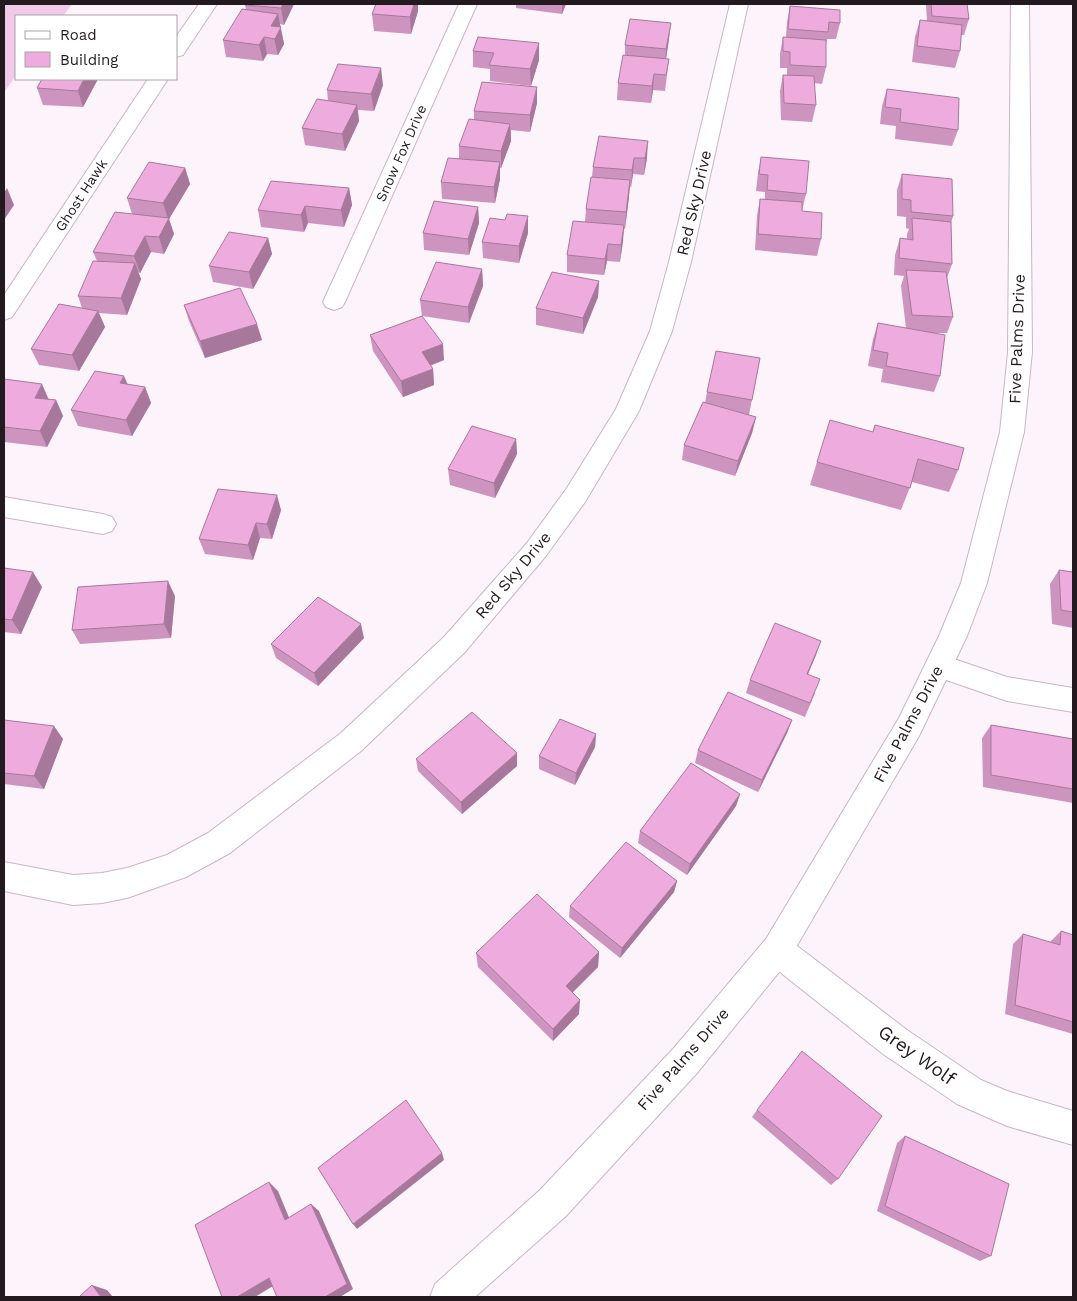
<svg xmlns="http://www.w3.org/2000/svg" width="1077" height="1301" font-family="'Work Sans',sans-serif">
	<rect width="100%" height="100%" fill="#fdf3fa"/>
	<path fill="#f3c9e8" d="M4,4H72L63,16H16V76L4,92Z"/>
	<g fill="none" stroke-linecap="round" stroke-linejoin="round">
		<defs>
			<path id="street" d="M199,4H217L183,55L176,57V37Z
				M459,4H477L345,302L342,307L334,310L326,307L323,302Z
				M730,4H748L691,262L672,331L639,411L585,502L545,557L464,653L361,751L230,853L186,877L127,898L102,903L73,905L4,891V862L73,875L102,873L127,868L167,855L208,833L341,733L444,637L527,543L567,488L616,409L650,331L669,262Z
				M148,79H168L12,317L4,320V295Z
				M4,497L103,514L112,517L116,524L112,531L103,534L4,517Z
				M939,654L1007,677L1073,688V712L1007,701L929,674L925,666L929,658Z
				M777,934L788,939L907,1030L981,1080L1007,1091L1073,1111V1145L1007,1126L957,1104L883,1054L766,961L761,950L766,939Z"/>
			<path id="secondary" d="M1011,4H1029L1032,352L1024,432L987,583L967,636L919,736L788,961L697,1073L566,1216L475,1297H430L435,1284L540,1190L673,1049L766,939L899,718L939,636L961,583L1000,432L1008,352Z"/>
		</defs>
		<use href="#street" stroke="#ccb4c5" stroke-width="2"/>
		<use href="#secondary" stroke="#ccb4c5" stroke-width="2"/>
		<use href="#street" fill="#fff" fill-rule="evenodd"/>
		<use href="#secondary" fill="#fff" fill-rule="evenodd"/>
	</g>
	<path fill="#cd94bf" d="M294,4L284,25L280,24L284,44L278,55L267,54L263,61L226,57L223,40L246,10L245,5Z
		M516,4H566L562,14L516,8Z
		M926,4H967L969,19L964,35H961L960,51L955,68L912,62L915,37L920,20L927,21Z
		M790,6L840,23L836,39H827L826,45V67L822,84L814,83L816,105L812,122L781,120L780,91L783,75H787V68H780V54L783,37H786L787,22Z
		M418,11L411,34L374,31L372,14Z
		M478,37L539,60L531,86L490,81V69L473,67V51Z
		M669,39L666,59H669L665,91L653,90L651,103L617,100L618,83L625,55V45Z
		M42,79H98L83,107L43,105L37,88Z
		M383,85L374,111L358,110L359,121L345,151L305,145L302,128L328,101L327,90Z
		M887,89L958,130L952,146L895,139L896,126L880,124L882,106Z
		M537,103L530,132L511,130V141L501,168H500V179L495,203L442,199L441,182L459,159V146L474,120V111Z
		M599,136L647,158L644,175L633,174L631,187H630L625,229H624L620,262L607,261L604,275L567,272V255L585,222L586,209L592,177L593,167Z
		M761,157L806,194L802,211L821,239L817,256L755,250L757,216L760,199H765V192L756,191L758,173Z
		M185,168L190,184L169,219L174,234L164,254L151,252L140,273L138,272L141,279L127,315L99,313L105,327L79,371L39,365L31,349L82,308L78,296L97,261L93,252L132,214L127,198Z
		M902,174L953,216L951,224L952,264L947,278L953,317L947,333H933L940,376L934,392L881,382L883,369L868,366L873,339L878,323L906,328L901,286L904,276L894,275L895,255L900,238L907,239V234L909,229L906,228V217L897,216V190Z
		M349,188L352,205L344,227L308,223L304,232L261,227L258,210Z
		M478,207L479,223L469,255L424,250L423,233Z
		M528,233L519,263L483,258L482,242Z
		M268,238L272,254L253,289L213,282L209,266Z
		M482,269L483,286L469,323L422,316L444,360L430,366L433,369L434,385L403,397L373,351L370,335L422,316L420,300Z
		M599,281L598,297L583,334L536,325V308Z
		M184,305L262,340L205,358L189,321Z
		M760,358L749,415L756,417L752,433L735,476L682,460L684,445L705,403L707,392Z
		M4,379L49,399L56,400L63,416L47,447L4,442Z
		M127,384L145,387L151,403L132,436L78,426L71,410Z
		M875,425L958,470L949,492L912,482L901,510L810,485L817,462L873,432Z
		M516,439L517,454L495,498L450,485L448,469Z
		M281,510L272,539L260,538L253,560L205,554L199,539Z
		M4,568L42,587L21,634L4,632Z
		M1059,570L1073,572V628L1052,624L1050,584Z
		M175,596L171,638L80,644L72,630Z
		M364,638L318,686L276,658L271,644Z
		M816,655L808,674L815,693L805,717L746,693L750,680Z
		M4,720L63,739L44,789L4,784Z
		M792,720L787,733L758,792L695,763L698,750Z
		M991,725L1073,739V803L983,787L982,738Z
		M596,734L595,747L575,785L539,769V756Z
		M517,753V766L462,814L418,771L416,759Z
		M740,794L736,806L687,875L638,843L640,831Z
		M677,881L674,892L620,958L569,917L570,906Z
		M1061,931L1073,935V1034L1005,1014L1013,944L1023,934L1050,942Z
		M599,952L598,967L572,993L579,1014L553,1041L478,967L476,953Z
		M757,1110L838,1179L831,1185L752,1117Z
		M905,1136L991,1256L980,1261L877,1211L897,1143Z"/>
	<path fill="#a7789b" d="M283,4H294L284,25L281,8Z
		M414,4H418V11L411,34L410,17Z
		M562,4H566L562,14Z
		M278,14L284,44L278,55L271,26Z
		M671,23L669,39L665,65L666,49Z
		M264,37L267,54L263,61L259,45Z
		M539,43V60L531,86L530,69Z
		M381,68L383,85L374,111L371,94Z
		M654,74L653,90L651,103L652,86Z
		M84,79H98L83,107L78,91Z
		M537,87V103L530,132V115Z
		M357,105L359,121L345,151L342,134Z
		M510,124L511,141L501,168V151Z
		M648,141L647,158L644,175L645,158Z
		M634,158L633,174L631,187L632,170Z
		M500,162V179L495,203L494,187Z
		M185,168L190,184L169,219L174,234L164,254L159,237L168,219L163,203Z
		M630,180L629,197L625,229L626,212Z
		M7,188L14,205L4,220V193Z
		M349,188L352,205L344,227L341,210Z
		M305,206L308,223L304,232L301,215Z
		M478,207L479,223L469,255L468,239Z
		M528,216V233L519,263V246Z
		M624,225L623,242L620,262L621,245Z
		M145,236L151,252L140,273L134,256Z
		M268,238L272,254L253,289L249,272Z
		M608,244L607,261L604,275L605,259Z
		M135,263L141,279L127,315L121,298Z
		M482,269L483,286L469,323L468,307Z
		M599,281L598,297L583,334V318Z
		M98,311L105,327L79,371L72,355Z
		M257,324L262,340L205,358L200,341Z
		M443,344L444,360L423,368L422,352Z
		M433,369L434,385L403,397L401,381Z
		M124,376L131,392L120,383Z
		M42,384L49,400L35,398Z
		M145,387L151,403L132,436L126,420Z
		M56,400L63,416L47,447L40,431Z
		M756,417L752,433L735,476L738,461Z
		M516,439L517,454L495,498L494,483Z
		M277,495L281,510L272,539L267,524Z
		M256,523L260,538L253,560L248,545Z
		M33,572L42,587L21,634L12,620Z
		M168,581L175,596L171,638L164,624Z
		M361,624L364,638L318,686L314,673Z
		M821,641L816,655L802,688L807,674Z
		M792,720L787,733L758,792L762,780Z
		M54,726L63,739L44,789L34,776Z
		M596,734L595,747L575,785L576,773Z
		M517,753V766L462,814L461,802Z
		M740,794L736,806L687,875L690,864Z
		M677,881L674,892L620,958L622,948Z
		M599,952L598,967L565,1000L566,986Z
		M580,1000L579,1014L553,1041V1029Z
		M442,1153L444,1160L357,1229L353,1224Z
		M269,1182L278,1191L293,1227L285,1220Z
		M311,1204L319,1211L353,1289L340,1297H325Z
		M269,1278L278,1283L255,1297H237Z
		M92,1285L107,1290L113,1297H101Z"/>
	<path fill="#eeacde" stroke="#a7789b" d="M246,4H283L281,8L245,5Z
		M376,4H414L410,17L372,14Z
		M931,4H967L969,19L932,16Z
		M790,6L840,10V23L829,22L828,32L788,29Z
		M242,9L278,14L271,26L281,27L275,39L264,37L259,45L223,40Z
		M630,19L671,23L666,49L625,45Z
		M920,20L962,25L960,51L917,46Z
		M478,37L539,43L530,69L489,65L494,53L473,51Z
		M783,37L826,40V67L790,65V52L783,51Z
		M623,55L669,59L666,75L654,74L652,86L618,83Z
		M338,64L381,68L371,94L327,90Z
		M783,75L814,76L816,105L784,103Z
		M42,79H84L78,91L37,88Z
		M482,82L537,87L530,115L474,111Z
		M887,89L959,98L958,130L900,122L901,109L885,107Z
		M317,99L357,105L342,134L302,128Z
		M469,119L510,124L501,151L459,146Z
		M599,136L648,141L645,158H634L632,170L593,167Z
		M761,157L809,161L806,194L767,190L768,175L759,174Z
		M448,158L500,162L494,187L441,182Z
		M149,162L185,168L163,203L127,198Z
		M902,174L952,179L953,216L911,212V200L902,199Z
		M591,177L630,180L626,212L586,209Z
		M271,181L349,188L341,210L305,206L301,215L258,210Z
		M760,199L802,202V211L822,213L821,239L758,234Z
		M434,201L478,207L468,239L423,233Z
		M115,212L169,218L159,237L145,236L134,256L93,252Z
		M507,214L528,216L519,246L482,242L490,218L505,220Z
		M912,218L951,222L952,264L899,258L900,238L913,240Z
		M573,221L624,225L621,245L608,244L605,259L567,255Z
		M229,232L268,238L249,272L209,266Z
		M93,261L135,263L121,298L78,296Z
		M436,262L482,269L468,307L420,300Z
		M906,270L946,272L953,317L912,315Z
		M552,272L599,281L583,318L536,308Z
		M240,288L257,324L200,341L184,305Z
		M59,304L98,311L72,355L31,349Z
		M422,316L443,344L422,352L433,369L401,381L370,335Z
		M878,323L945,335L940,376L886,366L888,353L873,350Z
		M716,351L760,358L752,400L707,392Z
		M95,371L124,376L120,383L145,387L126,420L71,410Z
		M4,379L42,384L35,398L56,400L40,431L4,427Z
		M703,402L756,417L738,461L684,445Z
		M830,420L873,432L875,425L964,448L958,470L918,459L910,488L817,462Z
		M472,426L516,439L494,483L448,469Z
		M218,489L277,495L267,524L256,523L248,545L199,539Z
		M4,568L33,572L12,620L4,619Z
		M1059,570L1073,572V612L1061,610Z
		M168,581L164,624L72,630L78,587Z
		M318,597L361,624L314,673L271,644Z
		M775,623L821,641L807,674L820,679L810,703L750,680Z
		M728,692L792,720L762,780L698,750Z
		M472,712L517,753L461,802L416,759Z
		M560,719L596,734L576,773L539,756Z
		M4,720L54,726L34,776L4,773Z
		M991,725L1073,739V789L991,775Z
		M691,763L740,794L690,864L640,831Z
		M626,842L677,881L622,948L570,906Z
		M537,894L599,952L566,986L580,1000L553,1029L476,953Z
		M1061,931L1073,935V1022L1015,1005L1023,934L1060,945Z
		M802,1051L882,1116L838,1179L757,1110Z
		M406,1100L442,1153L353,1224L318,1168Z
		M905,1136L1009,1184L991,1256L885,1206Z
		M269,1182L285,1220L311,1204L347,1284L325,1297H277L269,1278L237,1297H222L195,1225Z
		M92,1285L101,1297H79Z"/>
	<g text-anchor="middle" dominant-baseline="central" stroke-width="4.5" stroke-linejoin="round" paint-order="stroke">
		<g font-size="14" fill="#231a20" stroke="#fff">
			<text transform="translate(401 153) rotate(-66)">Snow Fox Drive</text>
			<text transform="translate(81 195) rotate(-57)">Ghost Hawk</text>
		</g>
		<g font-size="16" fill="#231a20" stroke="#fff">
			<text transform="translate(694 203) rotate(-77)">Red Sky Drive</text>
			<text transform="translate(1017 339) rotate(-88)">Five Palms Drive</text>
			<text transform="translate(513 575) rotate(-50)">Red Sky Drive</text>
			<text transform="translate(908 724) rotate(-62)">Five Palms Drive</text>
			<text transform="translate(683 1059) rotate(-49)">Five Palms Drive</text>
		</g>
		<g font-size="19" fill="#231a20" stroke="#fff">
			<text transform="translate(917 1055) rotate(35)">Grey Wolf</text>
		</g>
	</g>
	<rect width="1077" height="1301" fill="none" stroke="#231a20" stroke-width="10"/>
	<rect x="15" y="15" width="162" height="65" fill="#ffffff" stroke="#a7a3a6"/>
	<rect x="25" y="31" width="25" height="8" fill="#ffffff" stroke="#a7a3a6"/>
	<text x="60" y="40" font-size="15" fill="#231a20">Road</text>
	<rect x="25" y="52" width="25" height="15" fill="#eeacde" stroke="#a7a3a6"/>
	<text x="60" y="65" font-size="15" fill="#231a20">Building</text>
</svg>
